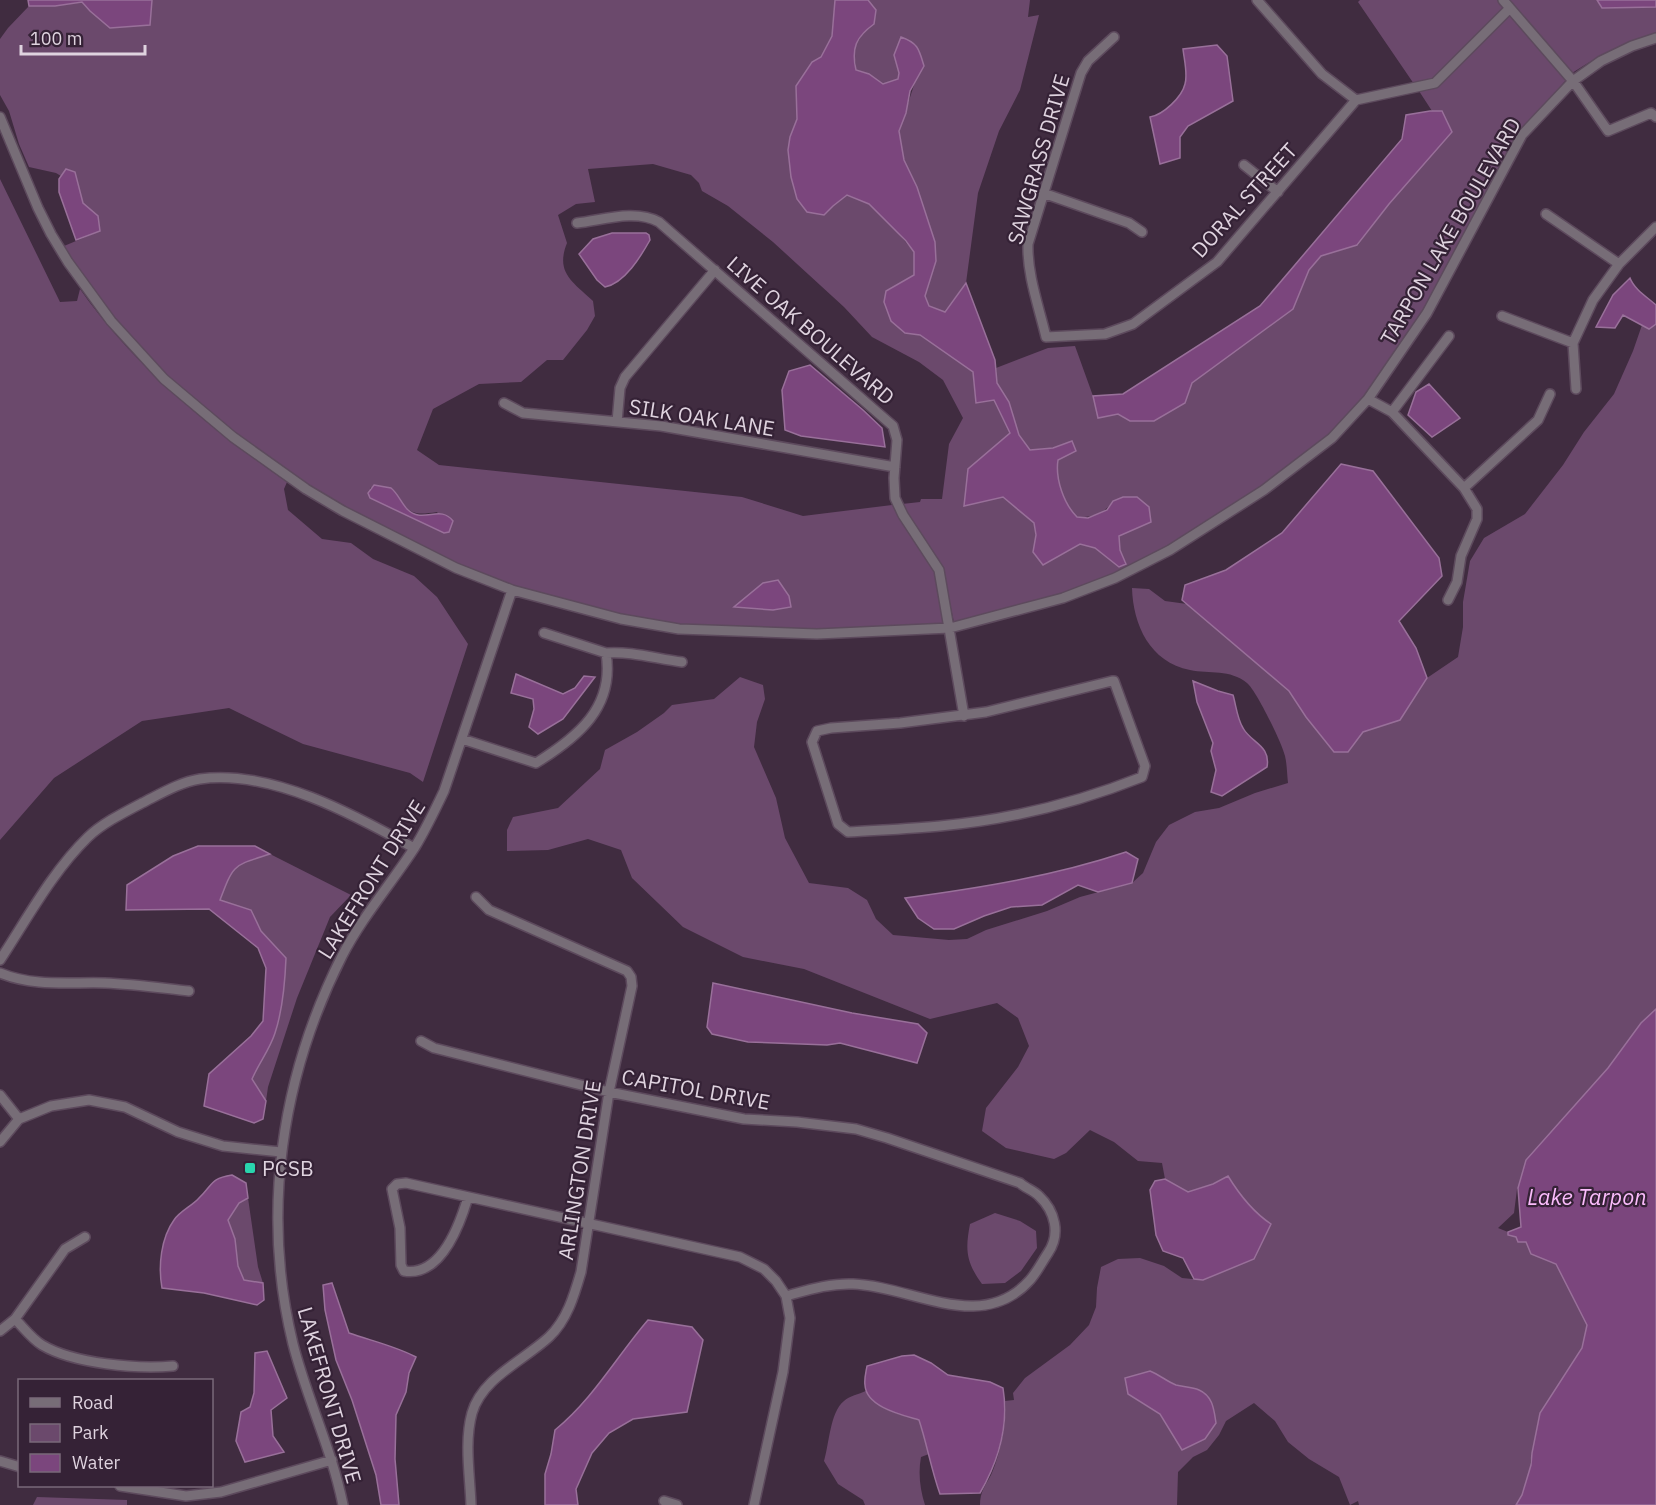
<svg xmlns="http://www.w3.org/2000/svg" width="1656" height="1505" font-family="'IBM Plex Sans',sans-serif">
	<rect width="100%" height="100%" fill="#402c40"/>
	<path fill="#6b496c" fill-rule="evenodd" d="M152,0H835L832,36L821,57L812,63L796,86L797,119L790,137L833,206L847,195L869,204L886,219L914,252V275L886,291L905,333L920,335L973,372L976,403L994,400L1010,433L987,454L964,505L1003,497L1034,523L1036,535L1033,552L1043,565L1080,544L1095,548L1119,567L1126,563L1120,550L1119,535L1151,522L1113,501C1105,513 1093,518 1077,517C1067,508 1052,475 1058,460C1060,454 1068,447 1072,441L1053,448L1029,450L1019,436L1009,402L997,383L996,368L1048,348L1075,346L1093,396L1130,421L1185,403L1192,383L1293,309L1309,270L1321,256L1358,245L1389,204L1442,111H1432L1419,91L1439,86L1509,15L1566,80L1518,134L1423,311L1363,399L1329,435L1258,488L1168,547L1113,574L1061,594L954,623L943,568L902,504L920,502L921,499H942L949,444L963,418L943,380L919,362L872,337L844,307L773,242L728,206L702,191L699,183L691,175L653,164L588,169L595,202L576,204L558,215L567,243C555,273 573,282 593,301L595,316L587,330L563,360H547L521,382L479,384L433,409L417,450L439,465L742,497L803,516L892,505L934,571L944,624C857,628 768,632 681,624C647,621 614,612 581,604C559,598 535,594 513,586C474,573 438,554 402,536C370,520 338,505 308,485C213,423 121,345 64,246L100,231L83,203L75,172L66,169L61,176L56,173L29,167L19,144L9,111L0,95V39L8,28L29,6H55L82,2L90,11L150,25ZM373,487L395,492C409,513 411,516 437,512L449,532L444,533L370,498V488Z
		M868,0H1030L1028,17L1039,15L1020,90L999,131L978,193L966,283L944,312L929,306L925,296L936,261L917,187L904,160L899,131L915,82L894,55L899,73L898,79L883,84L869,74L856,70L854,49L876,10Z
		M1360,0H1497L1503,8L1432,79L1414,84L1358,2Z
		M1509,0H1597L1602,8L1656,7V34L1588,63L1572,73Z
		M0,179L60,302L77,301L80,289C134,366 209,428 287,482L284,489L288,510L322,539L351,543L373,559L414,576L437,597L468,644L423,782L410,773L303,744L229,708L142,721L54,778L0,840Z
		M1656,324V1009C1610,1065 1569,1125 1526,1183L1517,1189L1514,1213L1498,1228L1508,1232L1509,1235L1516,1237L1518,1240H1537L1604,1321L1540,1413L1530,1463L1542,1482L1548,1505H1359L1358,1501L1350,1505L1339,1477L1309,1459L1288,1442L1275,1421L1254,1403L1226,1421L1219,1435L1207,1450L1193,1457L1178,1472L1177,1505H980C980,1492 985,1486 991,1475C1000,1456 1007,1421 1005,1401L1014,1400L1013,1393L1025,1378L1070,1345L1089,1325L1096,1307L1097,1288L1101,1267L1118,1259L1140,1258L1164,1266L1182,1278L1203,1280L1271,1224C1253,1212 1239,1194 1228,1176L1213,1184L1188,1192L1165,1179L1162,1163L1138,1161L1114,1142L1090,1130L1066,1153L1054,1159L1006,1148L982,1131L986,1108L1018,1067L1029,1046L1018,1018L997,1003L930,1019L804,969L743,957L683,927L632,878L621,850L588,839L548,850L507,851V830L513,817L558,808L600,769L605,750L637,732L664,713L672,705L714,699L740,677L763,685L765,699L757,722L754,747L776,798L785,838L809,883L848,888L867,900L876,919L893,935L949,940L967,939L986,930L1047,911L1080,897L1132,883L1143,873L1156,842L1169,825L1195,812L1219,808L1255,793L1288,783C1287,774 1287,764 1285,756C1282,743 1256,690 1247,683C1230,669 1210,674 1190,670C1150,662 1133,625 1132,588L1149,589L1165,601L1187,604L1289,691L1306,717L1348,752L1363,732L1400,720L1427,678L1458,657L1463,627V602L1470,561L1484,538L1525,514L1563,465L1584,432L1614,394L1633,351L1642,325L1649,329ZM1143,1375L1161,1376C1171,1386 1186,1388 1200,1390L1182,1449L1160,1414L1140,1402L1125,1378Z
		M270,854L351,895L330,917L297,998L268,1087L266,1101L252,1079L259,1061L286,958L261,931L251,910L219,901C234,863 232,866 270,854Z
		M248,1198L258,1267L263,1283L244,1280L238,1266L235,1239L228,1220L239,1203Z
		M995,1213L1020,1221L1036,1231L1037,1248L1021,1271L1005,1283L982,1284C966,1262 965,1250 970,1224Z
		M866,1391C876,1410 899,1414 919,1420L929,1454L921,1457C918,1473 920,1490 925,1505H865L863,1500L838,1484L824,1461C829,1445 830,1412 844,1401C849,1396 859,1394 866,1391Z
		M37,1497L127,1500V1505H33Z"/>
	<path fill="#7b467d" stroke="#99709a" stroke-width="1.5" d="M28,0H152L150,25L110,28L90,11L82,2L55,6H29Z
		M835,0H868L876,10L874,24C856,37 851,48 856,70L869,74L883,84L898,79L899,73L894,55L901,37C918,43 919,49 924,66L910,91L906,113L899,131L904,160L917,187L935,242L936,261L925,296L929,306L945,312L966,283L995,360L997,383L1009,402L1019,435L1030,450L1053,448L1072,441L1076,451L1058,460C1055,479 1064,504 1077,517L1088,518L1107,510L1113,501L1123,497H1137L1149,507L1151,522L1119,536L1120,550L1126,564L1119,567L1095,548L1080,544L1043,565L1033,552L1036,535L1034,523L1003,497L964,506L968,469L1010,433L994,400L976,403L973,372L920,335L905,333L891,321L884,302L886,291L914,275V252L906,241L869,204L847,195L833,206L824,215L807,212L797,199L791,177L788,150L790,137L797,119L796,86L812,62L821,57L832,36Z
		M1597,0H1656V7L1602,8Z
		M1217,45L1227,56L1233,101L1188,126L1180,137V158L1160,164L1150,117C1163,115 1182,97 1185,84C1188,74 1184,59 1183,49Z
		M1430,111H1442L1452,132L1389,204L1357,245L1321,256L1309,270L1293,309L1192,383L1185,403L1154,421H1130L1118,414L1098,418L1093,396L1123,394L1260,306L1402,139L1406,115Z
		M66,169L75,172L83,203L98,216L100,231L76,240L59,192V179Z
		M612,233H646L649,235L650,240C641,256 625,283 605,287L597,280L579,254L593,239Z
		M1630,278C1634,289 1647,297 1656,305V324L1649,329L1623,315L1615,328L1596,327L1613,295Z
		M810,365L863,410L882,428L885,447L801,436L785,430L782,390L789,371Z
		M1429,384L1460,418L1432,437L1408,415L1416,392Z
		M1341,464L1373,471L1439,558L1442,576L1399,621L1416,648L1427,678L1400,720L1363,732L1348,752H1334L1306,717L1289,691L1182,600L1185,585L1226,570L1282,533Z
		M374,485L391,488C401,496 404,513 418,515C431,517 443,508 453,521L449,532L444,533L370,498L368,493Z
		M778,580L789,596L791,607L773,610L734,607L763,583Z
		M516,674L563,694L575,688L584,676L595,677L563,719L538,734L529,727L534,709L533,699L511,693Z
		M1193,681L1218,691L1233,695C1236,705 1237,718 1243,728C1251,743 1271,745 1267,767L1222,796L1211,792L1216,770L1211,751L1213,743L1197,702Z
		M198,846H255L270,854C233,866 234,863 220,900L251,910L261,931L286,958C285,983 283,1009 275,1033C270,1049 259,1063 252,1079L266,1101L263,1119L254,1123L204,1106L209,1074L251,1036L263,1021L266,968L258,948L209,909L126,910L127,885L173,856Z
		M1126,852L1138,859L1132,883L1098,892L1078,885L1042,905L1011,907L984,916L954,929H934L918,918L905,898C980,888 1054,876 1126,852Z
		M713,983L852,1013L918,1024L927,1033L917,1063L840,1043L827,1045L748,1042L712,1034L707,1027Z
		M1656,1009V1505H1516L1522,1495L1531,1465L1532,1453L1540,1413L1582,1348L1587,1325L1556,1264L1531,1254L1526,1242H1518L1516,1237L1508,1235V1232L1521,1227L1518,1188L1526,1160L1608,1068L1641,1023Z
		M232,1175L246,1183L248,1198L239,1203L228,1220L235,1239L238,1266L244,1280L263,1283L264,1300L257,1305L204,1293L162,1288C158,1266 161,1238 174,1220C180,1211 192,1206 199,1198C214,1184 209,1179 232,1175Z
		M1228,1176C1239,1194 1253,1212 1271,1224L1254,1259L1203,1280L1194,1279L1183,1258L1163,1251L1156,1235L1150,1190L1155,1181L1165,1179L1188,1192L1213,1184Z
		M332,1283L349,1333C372,1341 395,1346 416,1357L409,1373L406,1392L396,1415L395,1459L399,1505H381L376,1475L352,1400L336,1360L325,1310L323,1285Z
		M648,1320L692,1327L703,1340L687,1412L633,1419L609,1433L592,1453L576,1489L578,1505H545V1474L551,1454L555,1430C593,1399 617,1356 648,1320Z
		M267,1351L287,1398L271,1410L273,1436L284,1452L245,1462L236,1441L241,1412L250,1407L254,1393L255,1353Z
		M914,1355L931,1363L948,1375L990,1382L1003,1388C1009,1425 998,1462 980,1493L940,1494C931,1469 927,1444 919,1420C902,1415 866,1407 865,1385C864,1379 866,1372 867,1366L902,1356Z
		M1150,1371C1160,1375 1166,1381 1176,1385C1183,1387 1192,1387 1199,1390C1213,1396 1214,1410 1216,1423L1205,1439L1182,1450L1160,1414L1128,1394L1125,1378Z"/>
	<g fill="none" stroke-linecap="round" stroke-linejoin="round">
		<defs>
			<path id="minor" d="M1257,0L1322,74L1356,100L1435,83L1510,8
				M1503,0L1573,81L1608,131L1651,113L1656,117
				M1114,37L1088,61L1081,73L1028,244C1027,275 1039,307 1046,337L1105,334L1133,324L1217,262L1356,100
				M0,117L38,208L51,234L68,262L111,321L164,379L233,437L306,489L343,511L456,568L512,590L621,619L679,629L817,634L950,628L1063,598L1115,578L1170,550L1264,490L1332,438L1368,399L1427,313L1522,135L1573,81L1601,61L1632,46L1656,38
				M1244,165L1278,192
				M1043,193L1129,223L1142,232
				M1546,214L1619,264
				M577,223C603,220 635,209 659,222L893,426L897,440L894,478L895,498L903,515L939,570L964,716
				M1502,316L1573,343
				M1576,389L1573,343L1593,300L1619,264L1656,227
				M1368,399L1392,412L1464,488L1477,509V519L1461,556L1457,582L1448,600
				M504,403L523,413L661,426L895,467
				M1392,412L1449,336
				M617,422L620,388L625,377L715,270
				M1464,488L1538,420L1550,394
				M544,633L606,653
				M1112,681H1114L1145,766L1142,777C1079,802 1008,820 940,826C910,829 879,830 848,832L838,824L812,742L817,731L831,728L900,723L986,712Z
				M462,739L536,763C578,737 615,707 606,653C631,651 657,659 682,662
				M0,960C27,919 52,872 88,837C103,823 123,813 142,803C160,794 180,782 200,779C271,769 355,815 414,848
				M0,973C34,987 69,982 105,983C133,984 161,988 189,991
				M421,1041L434,1048L609,1092L744,1119L797,1122L856,1129L887,1138L1020,1183C1025,1188 1033,1190 1039,1196C1055,1211 1061,1234 1048,1253C1042,1262 1037,1272 1030,1280C981,1335 912,1286 853,1284C830,1283 808,1290 786,1296
				M0,1095L19,1119
				M0,1142L19,1119L51,1106L89,1100L125,1107L178,1132L223,1146L281,1152
				M468,1197C460,1224 441,1277 404,1271L401,1265L400,1228L392,1189L397,1184L406,1183L740,1257L764,1269L776,1281L786,1296L790,1318L783,1372L754,1505
				M15,1319C23,1327 32,1339 42,1345C74,1364 137,1369 173,1366
				M0,1331L15,1319L65,1249L85,1237
				M0,1461L20,1467
				M120,1486L186,1496L221,1492L332,1460
				M664,1501L677,1505
				M343,1505C332,1450 307,1399 293,1344C261,1213 281,1077 342,956C362,917 391,884 415,847C426,829 435,810 444,791L512,590
				M471,1505C470,1476 464,1442 472,1413C482,1378 523,1361 549,1337C567,1320 574,1296 581,1272L609,1092L632,986L631,977L627,971L489,910L476,897"/>
		</defs>
		<use href="#minor" stroke="#5d4a5d" stroke-width="12"/>
		<use href="#minor" stroke="#776d77" stroke-width="9"/>
	</g>
	<rect fill="#29d5ad" stroke="#352236" stroke-width="2" x="244" y="1162" width="12" height="12" rx="3"/>
	<g text-anchor="middle" dominant-baseline="central" stroke-width="4.5" stroke-linejoin="round" paint-order="stroke">
		<g font-size="21" fill="#dfd3df" stroke="#352236">
			<text transform="translate(1038 159) rotate(-74)">SAWGRASS DRIVE</text>
			<text transform="translate(1244 200) rotate(-48)">DORAL STREET</text>
			<text transform="translate(1450 231) rotate(-60)">TARPON LAKE BOULEVARD</text>
			<text transform="translate(811 330) rotate(41)">LIVE OAK BOULEVARD</text>
			<text transform="translate(702 417) rotate(9)">SILK OAK LANE</text>
			<text transform="translate(371 879) rotate(-58)">LAKEFRONT DRIVE</text>
			<text transform="translate(696 1089) rotate(10)">CAPITOL DRIVE</text>
			<text transform="translate(579 1170) rotate(-81)">ARLINGTON DRIVE</text>
			<text transform="translate(330 1395) rotate(74)">LAKEFRONT DRIVE</text>
		</g>
		<g font-size="21" fill="#dfd3df" stroke="#352236" text-anchor="start">
			<text x="262" y="1168">PCSB</text>
		</g>
		<g font-size="22" font-style="italic" fill="#fbbcfc" stroke="#352236">
			<text x="1587" y="1196">Lake Tarpon</text>
		</g>
	</g>
	<rect x="18" y="1379" width="195" height="108" fill="#352236" stroke="#79697a" stroke-width="1.5"/>
	<rect x="30" y="1398" width="30" height="9" fill="#776d77" stroke="#79697a" stroke-width="1.5"/>
	<text x="72" y="1409" font-size="18" fill="#dfd3df">Road</text>
	<rect x="30" y="1424" width="30" height="18" fill="#6b496c" stroke="#79697a" stroke-width="1.5"/>
	<text x="72" y="1439" font-size="18" fill="#dfd3df">Park</text>
	<rect x="30" y="1454" width="30" height="18" fill="#7b467d" stroke="#79697a" stroke-width="1.5"/>
	<text x="72" y="1469" font-size="18" fill="#dfd3df">Water</text>
	<path d="M21 45v9h124v-9" fill="none" stroke="#dfd3df" stroke-width="3"/>
	<text x="30" y="45" font-size="18" fill="#dfd3df" stroke="#352236" stroke-width="4.5" paint-order="stroke">100 m</text>
</svg>
